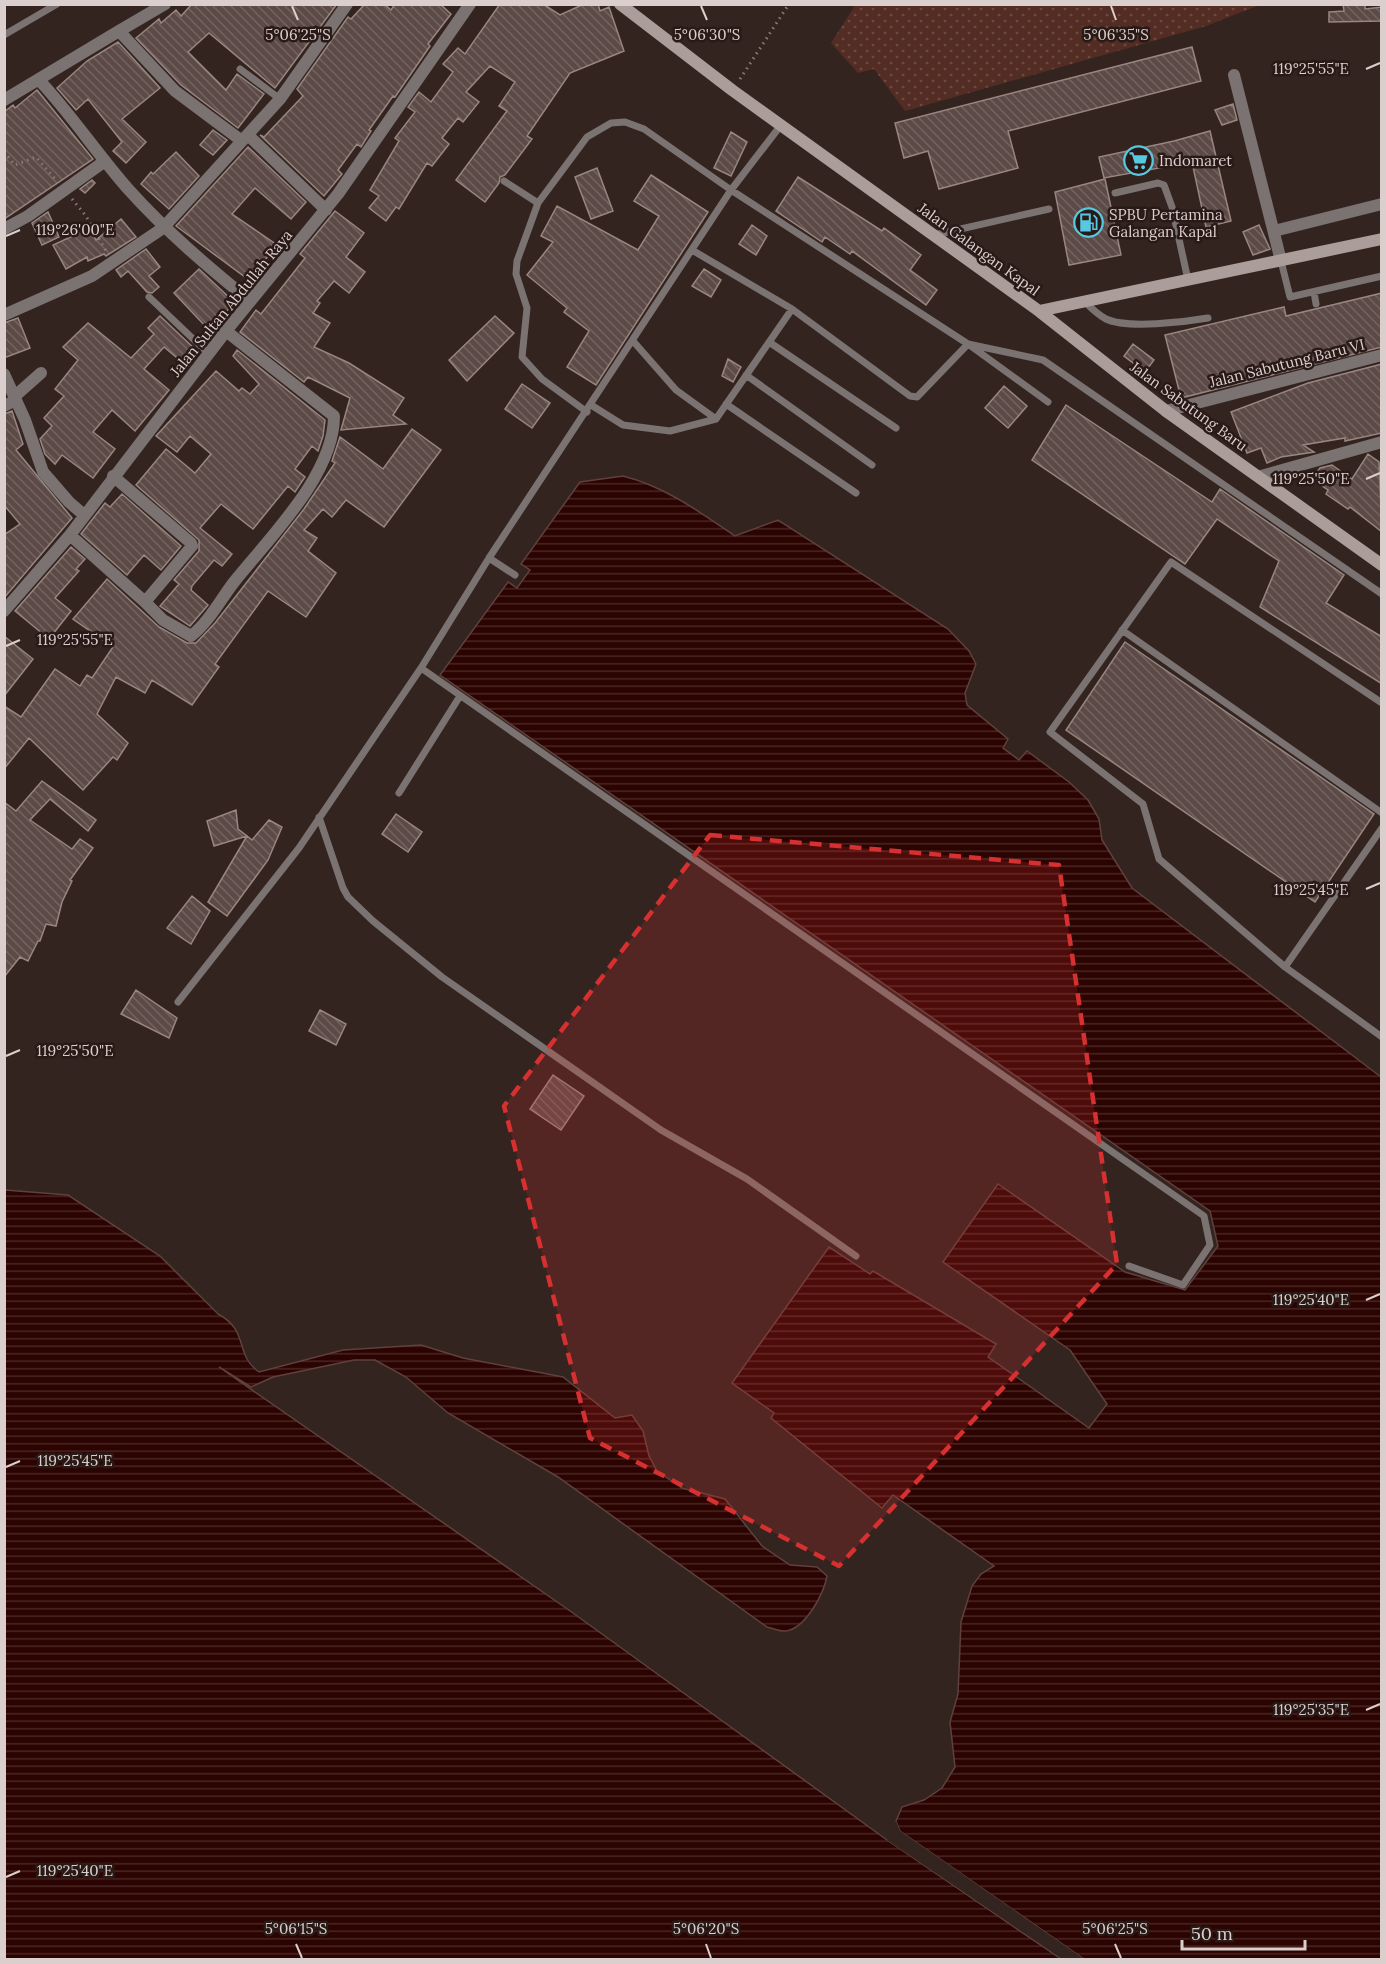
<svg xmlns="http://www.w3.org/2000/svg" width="1386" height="1964" font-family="Lora,serif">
	<defs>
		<pattern id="grass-dots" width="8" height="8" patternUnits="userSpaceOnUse" patternTransform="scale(1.5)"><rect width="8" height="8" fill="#532d24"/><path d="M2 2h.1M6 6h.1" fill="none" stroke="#6b4a43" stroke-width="1.8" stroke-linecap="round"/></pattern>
		<pattern id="water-rules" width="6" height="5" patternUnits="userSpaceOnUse" patternTransform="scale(1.5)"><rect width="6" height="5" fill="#2b0300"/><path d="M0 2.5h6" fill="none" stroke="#492724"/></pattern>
		<pattern id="building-back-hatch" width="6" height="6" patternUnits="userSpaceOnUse" patternTransform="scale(1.5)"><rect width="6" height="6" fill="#5c4a46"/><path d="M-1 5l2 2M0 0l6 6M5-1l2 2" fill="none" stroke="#736360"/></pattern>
	</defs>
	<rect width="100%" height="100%" fill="#332420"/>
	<path fill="url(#grass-dots)" d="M850,5H1260L1206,26L905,111L874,69L858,73L831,43L854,7Z"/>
	<path fill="url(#water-rules)" stroke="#60403d" stroke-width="1.5" d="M623,476C666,487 698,511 735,536L778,520L948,629L969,651L976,664L965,693L967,705L1008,739L1003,748L1019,760L1027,751L1069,782L1088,800L1099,819L1102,840L1132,888L1381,1077V1959H1084L900,1831L896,1821L902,1807L924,1800L942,1788L955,1767L950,1722L958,1694L961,1622L972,1586L981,1574L994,1566L893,1495L882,1508L771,1418L774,1413L732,1383L829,1247L870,1274L873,1271L996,1344L988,1357L1089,1428L1107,1404L1070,1350L943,1262L998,1184L1125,1272L1185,1290L1218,1246L1210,1211L440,675L508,582L517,588L530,570L521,564L580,482Z
		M5,1190L68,1195L160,1256L218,1314C250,1331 234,1355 259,1372L343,1350L421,1345L463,1358L563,1377L615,1418L632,1415L643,1431L649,1456L657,1471L682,1488L725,1499L762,1546L790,1565L817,1567L827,1576C824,1593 806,1628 786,1631C781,1632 773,1628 767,1627L558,1477L448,1413L406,1377L375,1360H354L273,1377L251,1387L219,1367L573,1613L887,1840L1061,1959L5,1960Z"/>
	<path fill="#332420" d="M896,1821L900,1831L1084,1959L1079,1960L898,1834L894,1825Z
		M889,1837L1063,1957L1064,1960L887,1840Z"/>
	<path fill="url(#building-back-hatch)" stroke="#998681" stroke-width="1.5" d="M192,4H337L275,88L209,33L188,52L226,90L237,74L264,94L238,128L181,85L136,38L159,19L161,23L176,10L181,16Z
		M365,4H384L391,10L395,4H440L451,14L428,44L430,46L395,97L393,96L369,130L371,131L361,147L357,144L338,170L342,174L324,196L260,135L264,137L303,96L297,89L348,17L351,19Z
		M500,4H543L560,15L584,4H598L600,11L609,7L624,51L570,73L527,136L532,139L505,175L500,177L499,183L485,202L456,180L507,111L499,106L515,82L490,66L466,92L479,102L463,122L458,118L442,138L449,144L432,166L427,163L399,209L396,207L386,221L369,208L379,196L370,190L399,141L395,138L415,112L408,107L419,92L431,102L453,72L443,64L458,48L465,54Z
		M1343,4H1365V9L1382,7V21L1329,22V12L1344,11Z
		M118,42L160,88L122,119L146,142L126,163L113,151L122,142L88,99L76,110L57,88L87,61Z
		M1192,47L1201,81L1008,131L1018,168L939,189L928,151L904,158L895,123Z
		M37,90L93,159L4,219V112L13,105L15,108Z
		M1233,104L1237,120L1222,125L1215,110Z
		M213,130L227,140L213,155L200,145Z
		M1210,131L1231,221L1206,227L1192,162L1104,178L1099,157L1174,141Z
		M731,132L747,142L731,176L714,168Z
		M248,147L306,202L291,219L255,188L232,214L277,245L249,280L176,226Z
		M176,152L199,176L169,209L141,184L151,172L153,174Z
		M597,168L613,211L591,219L575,177Z
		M651,175L708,212L596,385L567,367L589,331L564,312L567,308L527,275L553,242L541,236L557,206L638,250L659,216L634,201Z
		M798,177L882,231L884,228L921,255L910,270L937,290L926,305L852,251L850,254L825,237L822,242L776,211Z
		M1105,179L1121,255L1069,265L1055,192Z
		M92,180L95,183L85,193L80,189Z
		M335,211L364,233L346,257L365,272L349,293L334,281L317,301L320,303L313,313L330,323L314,347L349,363L404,398L393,415L406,424L341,430L350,398L308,377L304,382L240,332L256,310L261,314L305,258L300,254Z
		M48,212L59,237L42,245L32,223Z
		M121,219L136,237L106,256L104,254L88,261L87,257L66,269L53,245L90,228L96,240Z
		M752,225L767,236L756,255L739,244Z
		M1259,225L1270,249L1253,255L1243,232Z
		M146,249L160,267L149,276L159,287L152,293L147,292L128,271L121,277L116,270Z
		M199,269L235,303L208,329L174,293Z
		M704,269L721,280L711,297L692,286Z
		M1382,293V347L1181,398L1165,335L1284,307L1286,316Z
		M160,316L199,353L188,367L164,347L144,369L169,390L135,431L112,410L93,432L115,449L93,478L62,455L55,464L45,454L40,439L52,426L44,418L64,396L55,389L78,360L63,347L88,323L131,358L154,334L148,328Z
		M495,316L514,333L467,381L449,360Z
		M18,318L30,348L4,358V323Z
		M1133,344L1154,360L1145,372L1124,356Z
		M237,350L325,420L323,436L318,451L312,446L295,469L305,477L295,492L288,486L253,529L221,504L200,528L232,554L222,566L214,560L192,586L191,590L208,605L190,626L160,606L179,584L174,580L199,551V540L136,485L166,449L195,473L211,454L190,436L177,452L156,436L216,371L239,391L242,388L250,394L259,384L233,356Z
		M728,359L741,367L733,382L722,376Z
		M1382,364V433L1345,441V438L1303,445L1314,452L1281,457L1267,463L1261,448L1247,453L1231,412L1308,383Z
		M522,384L550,403L532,428L505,409Z
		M1004,386L1027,406L1008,428L985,408Z
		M1066,405L1212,502L1220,489L1344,575L1326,603L1382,637V684L1260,607L1279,561L1217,519L1185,564L1032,460Z
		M12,411L23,444L16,450L72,518L4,598V535L20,524L4,505V414Z
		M412,429L441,450L384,527L346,500L332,517L323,509L304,530L317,538L308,551L336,573L306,617L268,591L215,664L219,667L192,705L152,680L145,693L116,677L97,714L128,743L117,760L113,757L83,790L29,738L4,769V706L21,717L55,669L80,686L87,675L92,678L113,647L73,619L107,579L159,627L187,643H196L215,623L304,509L335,463L332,461L340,437L383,469Z
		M1368,454L1379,462L1382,532L1350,507L1348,509L1326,494L1328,490L1312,479L1320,468L1332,465L1352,479Z
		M122,494L181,546L161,570L144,555L127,575L81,534L105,503L110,507Z
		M71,547L85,559L76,569L79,571L55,598L71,611L49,639L15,611Z
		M4,636L33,659L4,696Z
		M1125,642L1374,814L1315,902L1066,730Z
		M42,781L96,820L88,831L50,799L30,820L72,849L80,839L93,848L70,880L72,881L62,902L56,926L46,924L40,941H38L28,961L20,957L4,977V802L16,811Z
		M236,810L238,829L247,836L214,846L207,821Z
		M396,814L422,832L408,852L382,834Z
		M269,820L282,827L268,860L227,916L208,902L247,836L252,840Z
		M192,896L210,911L191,944L167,928Z
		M136,990L177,1018L169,1038L121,1014Z
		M320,1010L346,1024L336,1045L309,1031Z
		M553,1075L584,1096L561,1130L530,1109Z"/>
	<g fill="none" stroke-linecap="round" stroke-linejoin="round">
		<path stroke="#8a7d79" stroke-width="3" stroke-dasharray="1.5 4.5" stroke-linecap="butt" d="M740,79L787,7L783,4
			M4,152L15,165L36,157L56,180
			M72,199L86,216L106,251"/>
		<path stroke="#7b7371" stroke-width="7" d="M4,35L57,4
			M240,69L280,99
			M504,181L538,203
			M1115,193L1158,183L1164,185L1172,207L1188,280
			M934,235L1049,209
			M692,250L792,309L910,396L917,397L968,344L1048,402
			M1281,261L1290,297L1382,276
			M1314,292L1316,304
			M149,297L209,354
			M1084,301C1090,307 1098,315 1106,319C1127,329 1185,322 1208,318
			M633,341L676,390L716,419
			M769,342L896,428
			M746,375L872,465
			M726,404L856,493
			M591,405L623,425L670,431L716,419L792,309
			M587,412L542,379L522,357L527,308L516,274L517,261L538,203L587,137L611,123L625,122L644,129L731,190L968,344L1043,360L1382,594
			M489,558L515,575
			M1122,630L1382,813
			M421,668L1204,1216L1210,1245L1183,1285L1129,1266
			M1382,703L1171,562L1050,732L1143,804L1159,859L1285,967L1382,1037
			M399,793L460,696
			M319,817L343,888L348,897L373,921L442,977L661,1130L747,1179L856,1256
			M1285,967L1382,828
			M178,1002L299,848L421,668L489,558L731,190L781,125"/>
		<path stroke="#7b7371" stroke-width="12" d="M119,31L165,4
			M1234,75L1281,261
			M39,80C72,115 97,154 129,190C166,231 207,266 250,301
			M4,100L119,31L175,91L242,141
			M248,135L326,210
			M4,229L28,216L105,161
			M1274,231L1382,204
			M4,315L92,276L163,228L280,99L347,4
			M4,374L25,420L43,472L69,502L84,515
			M15,396L41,373
			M4,406L16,400
			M1166,411L1382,355
			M113,476L191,543L192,546L145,602L163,620L191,636C208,623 221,599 234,582C269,538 334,475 334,416L226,331
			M1261,476L1382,442
			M70,535L145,602
			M4,611L70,535L226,331L338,194L470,4"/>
		<path stroke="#ab9d9a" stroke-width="12" d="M620,4L732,90L1039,311L1166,411L1382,565
			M1039,311L1382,239"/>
	</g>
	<path fill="#d63030" fill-opacity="0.2" stroke="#d63030" stroke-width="4.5" stroke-dasharray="12 8" stroke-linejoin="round" d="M710,835L1059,865L1117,1264L839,1566L590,1438L504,1106Z"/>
	<path fill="none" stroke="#dacfcc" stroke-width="2" d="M292,6L298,20M701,6L707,20M1111,6L1116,20M1366,69L1380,63M6,236L20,230M1366,479L1380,473M6,646L20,640M1366,889L1380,883M6,1056L20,1050M1366,1300L1380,1294M6,1467L20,1461M1366,1710L1380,1704M6,1877L20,1871M296,1944L302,1958M706,1944L711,1958M1115,1944L1121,1958"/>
	<defs>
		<symbol id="supermarket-ring" viewBox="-11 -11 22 22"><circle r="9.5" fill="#291a17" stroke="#56c9e1" stroke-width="1.5"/><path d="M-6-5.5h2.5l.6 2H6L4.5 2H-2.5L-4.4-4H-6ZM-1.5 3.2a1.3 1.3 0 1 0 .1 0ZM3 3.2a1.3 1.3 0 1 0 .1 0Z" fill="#56c9e1"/></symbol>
		<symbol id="fuel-ring" viewBox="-11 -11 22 22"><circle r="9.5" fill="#291a17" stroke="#56c9e1" stroke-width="1.5"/><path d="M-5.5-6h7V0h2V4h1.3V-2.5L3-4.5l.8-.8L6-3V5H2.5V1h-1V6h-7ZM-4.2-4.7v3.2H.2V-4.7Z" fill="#56c9e1"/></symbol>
	</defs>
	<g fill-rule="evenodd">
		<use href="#supermarket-ring" x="1122" y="144" width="33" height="33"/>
		<use href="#fuel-ring" x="1072" y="206" width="33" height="33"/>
	</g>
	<g text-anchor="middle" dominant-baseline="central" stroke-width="5" stroke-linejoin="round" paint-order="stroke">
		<g font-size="15" fill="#dacfcc" stroke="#291a17" text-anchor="start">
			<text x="1159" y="160">Indomaret</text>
			<text x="1109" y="214">SPBU Pertamina<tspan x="1109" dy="17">Galangan Kapal</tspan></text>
		</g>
		<g font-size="15" fill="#dacfcc" stroke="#291a17">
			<text transform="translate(979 249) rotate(36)">Jalan Galangan Kapal</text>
			<text transform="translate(231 303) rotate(-51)">Jalan Sultan Abdullah Raya</text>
			<text transform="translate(1287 363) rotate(-14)">Jalan Sabutung Baru VI</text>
			<text transform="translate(1189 406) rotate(36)">Jalan Sabutung Baru</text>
		</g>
	</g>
	<g font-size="15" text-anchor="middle" fill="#dacfcc" stroke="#291a17" stroke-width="5" stroke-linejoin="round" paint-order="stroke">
		<text x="298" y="40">5°06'25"S</text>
		<text x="707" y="40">5°06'30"S</text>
		<text x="1116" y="40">5°06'35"S</text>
		<text x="1311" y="74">119°25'55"E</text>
		<text x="75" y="235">119°26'00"E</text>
		<text x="1311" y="484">119°25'50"E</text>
		<text x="75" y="645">119°25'55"E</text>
		<text x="1311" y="895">119°25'45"E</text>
		<text x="75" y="1056">119°25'50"E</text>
		<text x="1311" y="1305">119°25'40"E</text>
		<text x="75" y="1466">119°25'45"E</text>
		<text x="1311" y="1715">119°25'35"E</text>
		<text x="75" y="1876">119°25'40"E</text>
		<text x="296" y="1934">5°06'15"S</text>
		<text x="706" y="1934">5°06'20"S</text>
		<text x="1115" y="1934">5°06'25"S</text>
	</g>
	<rect width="1386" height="1964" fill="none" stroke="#dacfcc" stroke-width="12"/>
	<path d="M1182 1940v9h123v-9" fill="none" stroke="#dacfcc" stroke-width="3"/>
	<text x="1191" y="1940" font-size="18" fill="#dacfcc" stroke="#291a17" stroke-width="4.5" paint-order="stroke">50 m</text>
</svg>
